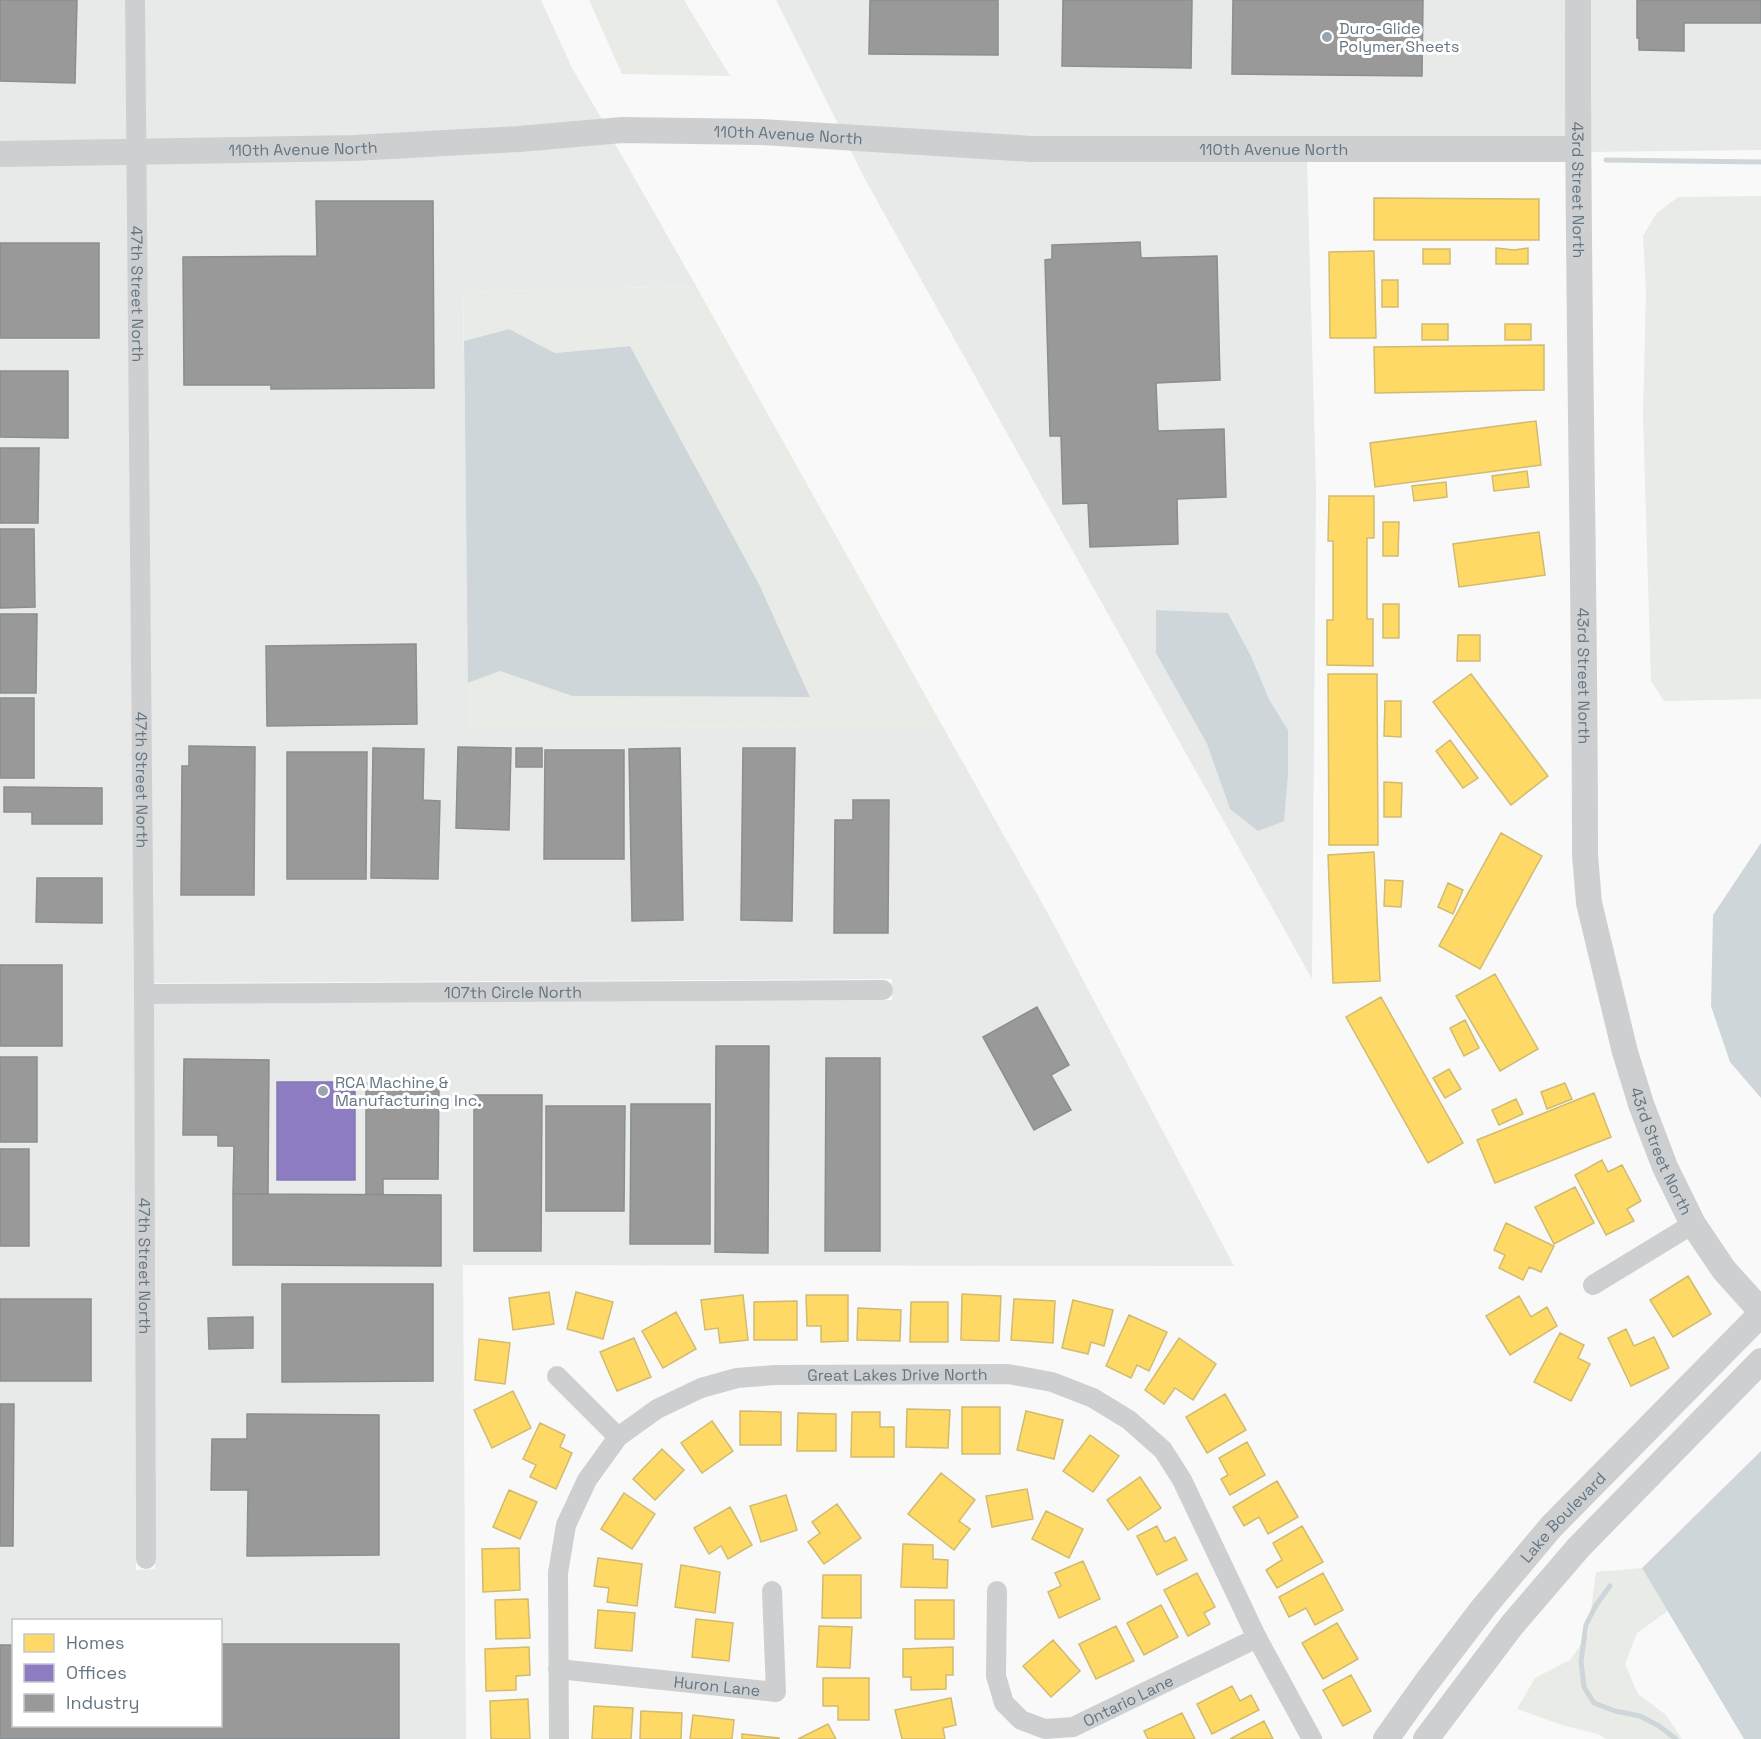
<svg xmlns="http://www.w3.org/2000/svg" width="1761" height="1739" font-family="'Space Grotesk',sans-serif">
	<rect width="100%" height="100%" fill="#f9f9f9"/>
	<path fill="#e8e9e9" fill-rule="evenodd" d="M0,0H125L127,142L0,143Z
		M144,0H541L572,68L603,121L354,137L146,142Z
		M776,0H1568V138L1033,139L839,126Z
		M1587,0H1761V150L1587,152Z
		M614,142L696,286L463,292L469,728L943,727L1052,921L1234,1266L463,1265L466,1739H0V165L127,164L134,994L136,1570L155,1569L153,1004L892,1000V979L153,983L146,163ZM14,1620H220V1726H14Z
		M850,149L1307,161L1316,487L1312,979L866,181ZM1156,610L1228,613L1251,656L1269,699L1288,730L1230,809L1207,744L1156,653Z"/>
	<path fill="#e8ebe6" d="M589,0H684L730,76L622,74Z
		M1761,196V699L1664,701L1651,681L1643,416L1646,293L1643,236L1656,214L1678,197Z
		M696,286L943,727L469,728L468,683L500,671L572,696L810,697L759,584L630,346L555,353L509,329L464,341L463,292Z
		M1642,1568L1668,1611L1637,1633L1625,1664L1638,1694L1666,1715L1682,1739H1606L1598,1734L1562,1725L1517,1709L1535,1678L1570,1660L1588,1634L1596,1572Z"/>
	<path fill="#ced6d9" d="M509,329L555,353L630,346L759,584L810,697L572,696L500,671L468,683L464,341Z
		M1156,610L1228,613L1251,656L1269,699L1288,730V774L1284,821L1258,831L1230,809L1207,744L1156,653Z
		M1761,843V1098L1730,1062L1711,1006L1713,915Z
		M1761,1451V1739H1744L1642,1568Z"/>
	<path fill="#ffd966" stroke="#d1bb6f" stroke-width="1.5" d="M1374,198L1539,199V240H1374Z
		M1496,248L1514,250L1528,248V264H1496Z
		M1423,249H1450V264H1423Z
		M1374,251L1376,338H1330L1329,252Z
		M1382,280H1398V307H1382Z
		M1422,324H1448V340H1422Z
		M1505,324H1531V340H1505Z
		M1544,345V390L1375,393L1374,347Z
		M1536,421L1541,465L1375,487L1370,443Z
		M1527,471L1529,487L1494,491L1492,476Z
		M1446,482L1447,497L1414,501L1412,486Z
		M1329,496H1374V538H1367V619H1373V666L1327,665V620H1333V541H1328Z
		M1383,522H1399L1398,556H1383Z
		M1539,532L1545,575L1459,587L1453,544Z
		M1383,604H1399V638H1383Z
		M1458,635H1480V661H1457Z
		M1328,674H1377L1378,845H1329Z
		M1471,674L1548,776L1511,805L1433,702Z
		M1385,701H1401V737L1384,736Z
		M1450,740L1478,778L1463,788L1436,751Z
		M1384,782L1402,783L1401,817H1384Z
		M1501,833L1542,856L1480,969L1439,946Z
		M1374,852L1380,981L1333,983L1328,855Z
		M1385,880L1403,881L1401,907L1384,906Z
		M1448,883L1463,890L1453,914L1438,907Z
		M1495,974L1538,1049L1500,1071L1456,996Z
		M1381,997L1463,1143L1428,1163L1346,1017Z
		M1465,1020L1479,1048L1464,1056L1450,1028Z
		M1449,1069L1461,1089L1445,1098L1433,1078Z
		M1565,1083L1572,1099L1547,1109L1541,1092Z
		M1594,1093L1611,1137L1495,1183L1477,1140Z
		M1516,1099L1523,1114L1499,1125L1492,1110Z
		M1602,1160L1608,1172L1622,1165L1641,1201L1627,1209L1634,1221L1606,1235L1575,1175Z
		M1575,1187L1594,1223L1554,1244L1535,1207Z
		M1506,1223L1554,1246L1541,1272L1529,1267L1523,1280L1499,1268L1505,1255L1494,1250Z
		M1688,1276L1711,1314L1673,1337L1650,1300Z
		M549,1292L554,1324L513,1330L509,1298Z
		M576,1292L613,1302L603,1339L567,1329Z
		M962,1294L1001,1296L999,1341L961,1340Z
		M743,1295L748,1340L720,1343L718,1328L705,1330L701,1300Z
		M806,1295H848V1341L821,1342V1326H807Z
		M1519,1296L1531,1317L1547,1307L1557,1326L1510,1355L1486,1316Z
		M1014,1299L1055,1301L1053,1343L1011,1340Z
		M1073,1300L1113,1310L1104,1346L1091,1342L1088,1354L1062,1348Z
		M797,1301V1340H754V1302Z
		M911,1302H948V1342H910Z
		M858,1308L901,1310L900,1341L857,1340Z
		M676,1312L696,1349L663,1368L642,1331Z
		M1129,1315L1167,1332L1149,1371L1137,1365L1131,1378L1106,1366Z
		M1626,1329L1634,1346L1654,1337L1669,1368L1631,1386L1608,1338Z
		M1560,1333L1584,1345L1578,1358L1590,1364L1571,1401L1534,1382Z
		M634,1338L651,1377L617,1391L600,1352Z
		M1179,1338L1216,1364L1193,1400L1175,1388L1164,1404L1145,1390Z
		M479,1339L510,1343L505,1384L475,1380Z
		M513,1391L531,1428L492,1448L474,1410Z
		M1225,1394L1246,1430L1207,1453L1186,1417Z
		M962,1407H1000V1454H962Z
		M907,1409L950,1410L948,1448L906,1447Z
		M740,1411L781,1412V1445H740Z
		M1026,1411L1063,1420L1054,1459L1017,1450Z
		M852,1412H880V1427H894V1457H851Z
		M798,1413L836,1414V1451H797Z
		M712,1421L733,1451L702,1473L681,1443Z
		M540,1423L565,1435L560,1447L572,1453L556,1489L530,1477L536,1465L523,1459Z
		M1090,1435L1119,1456L1093,1492L1063,1471Z
		M1247,1442L1265,1475L1230,1495L1221,1479L1228,1475L1219,1458Z
		M662,1449L684,1470L655,1500L633,1479Z
		M941,1473L975,1500L959,1521L970,1529L954,1550L908,1514Z
		M1140,1477L1161,1508L1128,1530L1107,1500Z
		M1277,1481L1298,1517L1268,1534L1259,1517L1244,1526L1233,1507Z
		M1027,1489L1033,1519L992,1527L986,1496Z
		M509,1490L537,1502L520,1539L493,1527Z
		M624,1493L655,1514L632,1549L601,1529Z
		M786,1495L797,1530L761,1542L750,1506Z
		M837,1504L861,1538L824,1564L808,1542L820,1533L812,1522Z
		M730,1507L752,1545L728,1559L721,1546L709,1554L694,1528Z
		M1046,1511L1083,1529L1069,1558L1032,1539Z
		M1157,1526L1165,1542L1175,1537L1187,1560L1157,1575L1137,1536Z
		M1302,1526L1323,1562L1277,1588L1266,1570L1282,1560L1273,1543Z
		M903,1544L933,1545V1559L948,1560L947,1588L901,1587Z
		M519,1548L520,1590L483,1592L482,1549Z
		M598,1558L642,1564L637,1606L607,1602L609,1588L594,1586Z
		M1083,1561L1100,1599L1059,1618L1048,1592L1061,1586L1055,1573Z
		M681,1565L720,1572L715,1613L675,1607Z
		M1197,1573L1215,1607L1204,1613L1210,1624L1188,1636L1164,1590Z
		M1323,1573L1343,1610L1315,1625L1306,1608L1289,1617L1279,1597Z
		M823,1575H861V1618H822Z
		M528,1599L530,1638L496,1639L495,1600Z
		M915,1600H954V1639H915Z
		M1161,1605L1178,1637L1144,1655L1127,1623Z
		M598,1610L635,1613L632,1651L595,1648Z
		M696,1619L733,1623L729,1661L692,1657Z
		M1337,1623L1358,1659L1323,1679L1302,1643Z
		M819,1626L852,1627L850,1668L817,1667Z
		M1116,1626L1134,1661L1096,1679L1079,1644Z
		M1053,1640L1080,1671L1051,1697L1023,1666Z
		M529,1647L530,1675L516,1676V1690L486,1691L485,1649Z
		M953,1647V1675H946V1689L911,1690V1677H903V1649Z
		M1351,1675L1371,1711L1343,1726L1323,1690Z
		M823,1678H869V1720H838V1706H823Z
		M1232,1686L1240,1701L1251,1695L1259,1710L1212,1734L1197,1704Z
		M951,1698L956,1725L943,1728L945,1739H902L895,1710Z
		M528,1699L530,1739H491L490,1701Z
		M594,1706L633,1708L631,1739H592Z
		M641,1711L682,1713L681,1739H640Z
		M1182,1713L1195,1739H1148L1144,1731Z
		M693,1715L734,1720L732,1739H690Z
		M1264,1721L1273,1739H1230Z
		M828,1724L836,1739H798Z
		M742,1734L779,1738V1739H742Z"/>
	<path fill="#8e7cc3" stroke="#827ab0" stroke-width="1.5" d="M277,1082H355V1180H277Z"/>
	<path fill="#999" stroke="#898e92" stroke-width="1.5" d="M0,0H77L75,83L0,81Z
		M870,0H998V55L869,54Z
		M1063,0H1192L1191,68L1062,66Z
		M1233,0H1423L1422,76L1232,74Z
		M1637,0H1761V23H1684V51L1639,50V38H1637Z
		M316,201H433L434,388L271,389V385H184L183,257L317,256Z
		M1140,242L1141,258L1217,256L1220,380L1156,383L1158,431L1224,429L1226,497L1177,499L1178,544L1090,547L1088,503L1063,504L1061,436H1050L1045,260L1052,259V245Z
		M0,243H99V338H0Z
		M0,371H68V438L0,437Z
		M0,448H39L38,523H0Z
		M0,529H34L35,607L0,608Z
		M0,614H37L36,693H0Z
		M416,644L417,724L267,726L266,646Z
		M0,698H34V778H0Z
		M189,746L255,747L254,895H181L182,766H189Z
		M458,747L511,748L509,830L456,828Z
		M373,748L424,749L423,800L440,801L438,879L371,878Z
		M516,748H542V767H516Z
		M680,748L683,920L632,921L629,749Z
		M743,748H795L792,921L741,920Z
		M545,750H624V859H544Z
		M287,752H367L366,879H287Z
		M4,787L102,788V824H32V812H4Z
		M853,800H889L888,933H834L835,820H853Z
		M37,878H102V923L36,922Z
		M0,965H62V1046H0Z
		M1037,1007L1069,1065L1051,1075L1071,1110L1034,1130L983,1037Z
		M716,1046H769L768,1253L715,1252Z
		M0,1057H37V1142H0Z
		M826,1058H880V1251H825Z
		M184,1059L269,1060L268,1194H233L234,1146H218V1135H183Z
		M366,1083H439L438,1179H383V1195H366Z
		M474,1095H542L541,1251H474Z
		M631,1104H710V1244H630Z
		M546,1106H625L624,1211H546Z
		M0,1149H29V1246H0Z
		M233,1194L441,1195V1266L233,1265Z
		M282,1284H433V1381L282,1382Z
		M0,1299H91V1381H0Z
		M253,1317V1348L209,1349L208,1318Z
		M0,1404H14L13,1546H0Z
		M247,1414L379,1415V1555L247,1556L248,1490H211L212,1439H247Z
		M220,1644H399V1739H0V1645H14V1726H220Z"/>
	<g fill="none" stroke-linecap="round" stroke-linejoin="round">
		<path stroke="#ced6d9" stroke-width="5" d="M1606,160L1761,162
			M1610,1586L1596,1605L1586,1625L1581,1661L1584,1687L1594,1703L1615,1711L1640,1716L1659,1726L1676,1739"/>
		<g stroke="#cecfd0" stroke-width="20">
			<path id="s1" d="M135,0L144,994L146,1559"/>
			<path id="s2" d="M144,994L883,990"/>
			<path d="M1593,1285L1693,1224"/>
			<path d="M557,1376L618,1437"/>
			<path id="s3" d="M997,1591L996,1676L1004,1703L1021,1720L1045,1729L1073,1727L1257,1638"/>
			<path id="s4" d="M558,1669L776,1692L772,1591"/>
			<path id="s5" d="M559,1739L558,1573L566,1525L587,1480L618,1437L657,1409L701,1388L737,1378L775,1375L1008,1374L1052,1382L1093,1398L1129,1420L1163,1450L1182,1480L1257,1638L1312,1739"/>
		</g>
		<g stroke="#cecfd0" stroke-width="26">
			<path id="s6" d="M1578,0C1577,285 1585,570 1585,855L1589,903L1625,1052L1641,1104L1665,1167L1693,1224L1724,1270L1761,1311"/>
			<path id="s7" d="M0,154L354,148L519,139L622,130L761,132L1032,149H1577"/>
			<path id="s8" d="M1386,1739L1426,1683L1484,1607L1551,1527L1761,1314"/>
			<path d="M1426,1739L1512,1625L1579,1547L1761,1361"/>
		</g>
	</g>
	<g fill="#99a4ac" stroke="#fff" stroke-width="2">
		<circle cx="1327" cy="37" r="6"/>
		<circle cx="323" cy="1091" r="6"/>
	</g>
	<g text-anchor="middle" dominant-baseline="central" stroke-width="6" stroke-linejoin="round" paint-order="stroke">
		<g font-size="16" fill="#657683" stroke="#fff" text-anchor="start">
			<text x="1339" y="28">Duro-Glide<tspan x="1339" dy="18">Polymer Sheets</tspan></text>
			<text x="335" y="1082">RCA Machine &amp;<tspan x="335" dy="18">Manufacturing Inc.</tspan></text>
		</g>
		<g font-size="16" fill="#657683" stroke="#fff">
			<text stroke="none"><textPath href="#s7" startOffset="789">110th Avenue North</textPath></text>
			<text stroke="none"><textPath href="#s7" startOffset="303">110th Avenue North</textPath></text>
			<text stroke="none"><textPath href="#s7" startOffset="1275">110th Avenue North</textPath></text>
			<text stroke="none"><textPath href="#s6" startOffset="190">43rd Street North</textPath></text>
			<text stroke="none"><textPath href="#s1" startOffset="294">47th Street North</textPath></text>
			<text stroke="none"><textPath href="#s6" startOffset="676">43rd Street North</textPath></text>
			<text stroke="none"><textPath href="#s1" startOffset="780">47th Street North</textPath></text>
			<text stroke="none"><textPath href="#s2" startOffset="369">107th Circle North</textPath></text>
			<text stroke="none"><textPath href="#s6" startOffset="1162">43rd Street North</textPath></text>
			<text stroke="none"><textPath href="#s1" startOffset="1266">47th Street North</textPath></text>
			<text stroke="none"><textPath href="#s5" startOffset="612">Great Lakes Drive North</textPath></text>
			<text stroke="none"><textPath href="#s8" startOffset="284">Lake Boulevard</textPath></text>
			<text stroke="none"><textPath href="#s4" startOffset="160">Huron Lane</textPath></text>
			<text stroke="none"><textPath href="#s3" startOffset="252">Ontario Lane</textPath></text>
		</g>
	</g>
	<rect x="12" y="1619" width="210" height="108" fill="#ffffff" stroke="#c1c8cd" stroke-width="1.5"/>
	<rect x="24" y="1634" width="30" height="18" fill="#ffd966" stroke="#c1c8cd" stroke-width="1.5"/>
	<text x="66" y="1649" font-size="18" fill="#657683">Homes</text>
	<rect x="24" y="1664" width="30" height="18" fill="#8e7cc3" stroke="#c1c8cd" stroke-width="1.5"/>
	<text x="66" y="1679" font-size="18" fill="#657683">Offices</text>
	<rect x="24" y="1694" width="30" height="18" fill="#999999" stroke="#c1c8cd" stroke-width="1.5"/>
	<text x="66" y="1709" font-size="18" fill="#657683">Industry</text>
</svg>
